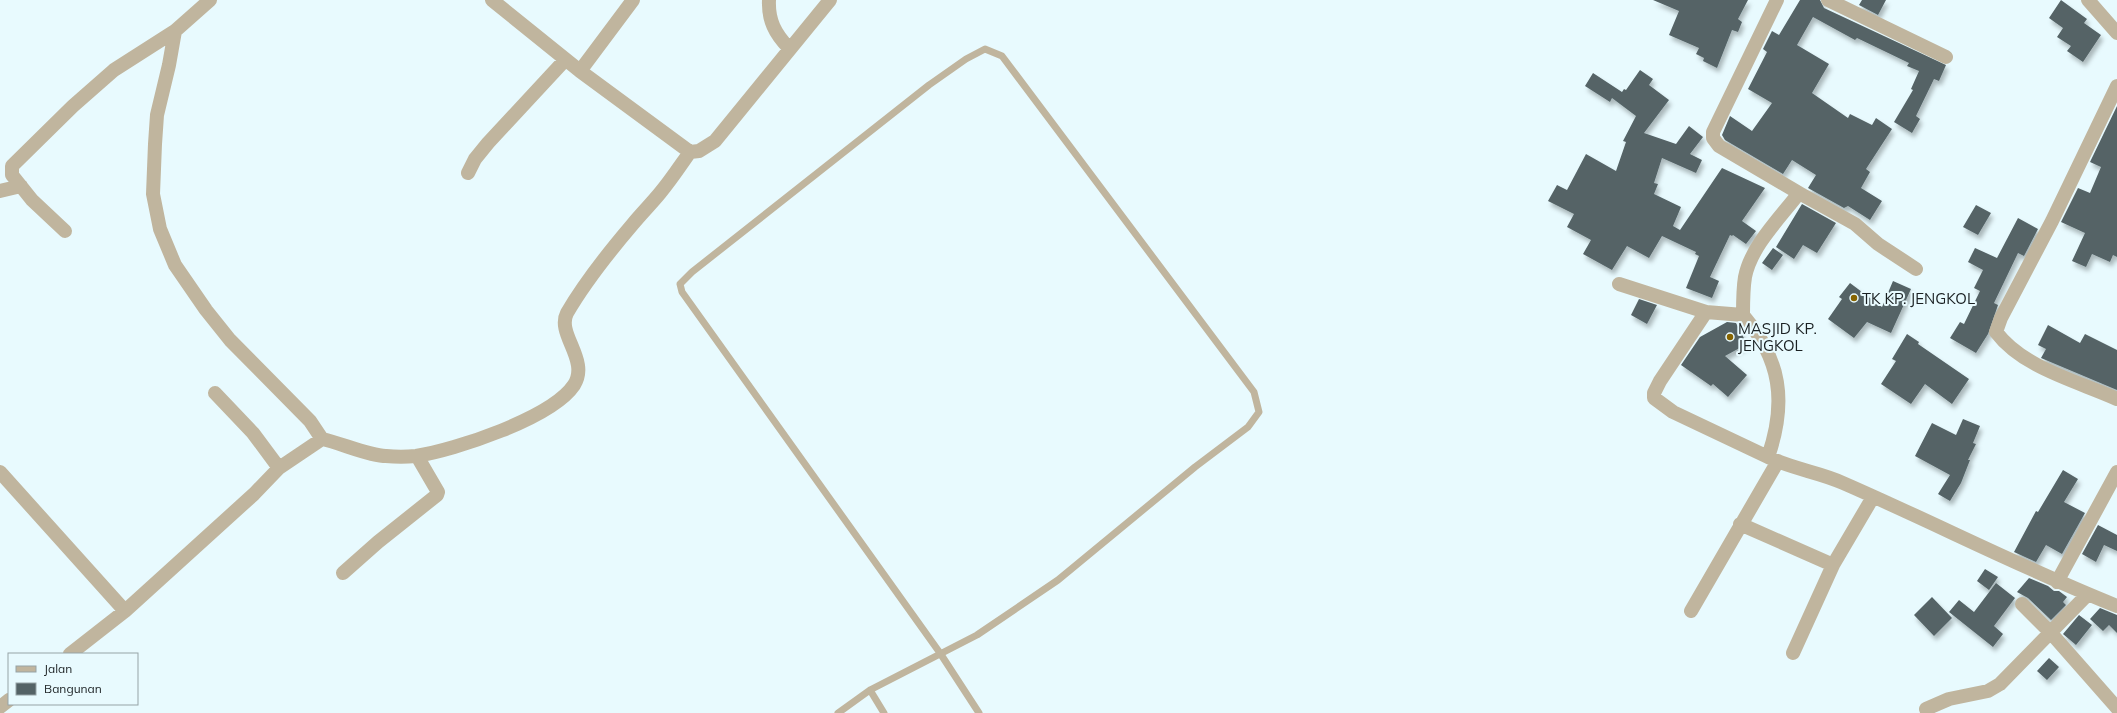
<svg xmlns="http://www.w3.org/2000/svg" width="2117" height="713" font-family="Mulish,sans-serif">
	<defs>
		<filter id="shadow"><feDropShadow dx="2.5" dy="4.5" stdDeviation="2" flood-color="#0004"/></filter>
	</defs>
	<rect width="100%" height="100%" fill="#e8fafe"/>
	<path fill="#546366" filter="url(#shadow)" d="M1653,0H1748L1738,19L1742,22L1738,32L1732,30L1717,68L1703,61L1704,58L1696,54L1699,48L1669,35L1679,11Z
		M1800,0H1820L1824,8L1946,65L1939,81L1934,79L1916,116L1920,119L1912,133L1894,122L1913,90L1911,89L1919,71L1907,66L1909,63L1857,38L1855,40L1813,17L1797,45L1829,64L1812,93L1848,118L1850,114L1872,125L1876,118L1892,129L1866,169L1870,172L1861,188L1882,201L1870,220L1848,206L1844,208L1808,188L1816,175L1792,160L1783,174L1725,140L1722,135L1730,116L1752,131L1772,103L1748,89L1767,52L1763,49L1772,31L1779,35Z
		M1862,0H1886L1878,15L1859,5Z
		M2061,0L2087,19L2084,23L2101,35L2083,62L2067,51L2071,46L2057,37L2063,28L2049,18Z
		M1640,70L1653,79L1649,85L1669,100L1644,133L1676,144L1689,126L1703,137L1690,154L1702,160L1696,173L1662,158L1654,183L1658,184L1654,194L1681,207L1673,226L1680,230L1722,168L1765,188L1742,221L1756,231L1746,244L1733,235L1732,236L1730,235L1710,277L1719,281L1712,298L1686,288L1699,256L1695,254L1696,252L1662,236L1649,258L1627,246L1612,270L1583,254L1591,240L1567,227L1574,214L1548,201L1557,185L1567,190L1586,154L1616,171L1626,142L1623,141L1636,116L1612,98L1610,102L1585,86L1593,73L1622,92L1624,89L1626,90Z
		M2117,106V257L2113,255L2110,262L2092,254L2086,267L2072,261L2085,233L2061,222L2078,188L2090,193L2101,167L2090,162Z
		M1802,204L1836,223L1817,253L1803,245L1794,259L1776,247Z
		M1976,205L1991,213L1978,235L1963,227Z
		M2018,218L2038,229L2024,256L2018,253L1994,303L1998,305L1988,334L1976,353L1950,338L1960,322L1964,324L1980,291L1974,288L1983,270L1968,262L1975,248L1997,258Z
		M1773,248L1783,255L1772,270L1762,263Z
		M1893,281L1911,289L1891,333L1867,322L1854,338L1828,319L1842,299L1839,297L1850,283L1882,307Z
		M1639,299L1657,305L1647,324L1631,315Z
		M1727,322L1736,323L1747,344L1725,356L1747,375L1728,397L1713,384L1711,386L1681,365L1700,337Z
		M2048,325L2080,343L2085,334L2117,350V390L2041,358L2046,349L2038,345Z
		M1907,334L1919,342L1918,344L1969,379L1952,404L1925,384L1911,404L1881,384L1896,361L1892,359Z
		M1963,419L1980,426L1973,443L1976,444L1968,460H1970L1961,483L1950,501L1938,494L1950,475L1915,456L1932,423L1956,435Z
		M2063,470L2078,479L2064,502L2085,513L2062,554L2046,545L2036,562L2014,552L2036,511L2038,512Z
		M2098,525L2117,535V551L2104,545L2096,562L2082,554Z
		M1985,569L1998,577L1989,590L1977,581Z
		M2029,578L2048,586L2054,591H2059L2067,597L2063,602L2066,605L2051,620L2028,598L2017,592Z
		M1996,583L2015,598L1994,626L2003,634L1993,647L1949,612L1959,600L1974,612Z
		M1932,597L1952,618L1934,636L1914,615Z
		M2100,608L2117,615V633L2109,625L2103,631L2090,619Z
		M2079,615L2092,625L2076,645L2063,634Z
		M2049,658L2059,667L2047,680L2037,671Z"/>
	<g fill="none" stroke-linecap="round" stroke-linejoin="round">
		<path stroke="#c0b59e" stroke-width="7" d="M870,690L884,713
			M838,713L870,690L977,635L1058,580L1195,467L1248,427L1259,412L1254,392L1002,56L985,49L966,59L929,85L692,272L680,284L682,292L940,653L979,713"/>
		<path stroke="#c0b59e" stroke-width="14" d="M210,0L175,31L169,65L157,115L155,144L153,194L160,229L175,265L206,310L230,340L310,421L322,439
			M492,0L580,71L633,0
			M769,0C768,20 775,34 789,48
			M1777,0L1713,132V138L1719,146L1799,193C1780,218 1751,246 1745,277C1743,289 1743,302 1743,315C1781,359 1787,402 1768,457C1792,469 1819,472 1843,483C1935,523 2024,569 2117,606
			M1828,0L1946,57
			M2088,0L2117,33
			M2117,86L2052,221L2001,318L1996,332C2023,368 2077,381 2117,399
			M690,152L699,151L715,141L830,0
			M468,173L475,159L488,143L565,60
			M0,191L21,186
			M1799,193L1855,224L1878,244L1916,269
			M65,231L32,200L12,175V166L73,106L114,70L175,31
			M1619,284L1706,312L1743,315
			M1706,312L1660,381L1654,393V398L1673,412L1768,457
			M215,393L253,433L279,468
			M0,472L125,611
			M1740,524L1833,565
			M343,573L378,542L437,495L438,492L417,456
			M2057,582L2117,472
			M2022,604L2051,633L2117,708
			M1691,611L1778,461
			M1793,653L1833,565L1873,497
			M70,654L125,611L254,494L279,468L322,439C341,443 369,456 386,456C396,457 406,457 416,456C455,450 552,418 574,385C590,360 556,334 567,313C585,282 609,252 632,225C641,214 651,204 660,193C671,180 680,166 690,152L580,71
			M0,707L9,700
			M1926,709L1949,699L1988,691L2000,684L2088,594"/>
	</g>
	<g fill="#876400" stroke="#e8fafe" stroke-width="1.5">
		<circle cx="1854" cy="298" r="4"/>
		<circle cx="1730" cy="337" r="4"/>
	</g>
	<g text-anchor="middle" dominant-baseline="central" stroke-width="4" stroke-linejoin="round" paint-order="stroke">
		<g font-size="15" fill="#1a2022" stroke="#e8fafe" text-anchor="start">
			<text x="1862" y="298">TK KP. JENGKOL</text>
			<text x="1738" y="328">MASJID KP.<tspan x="1738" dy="17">JENGKOL</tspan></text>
		</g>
	</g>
	<rect x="8" y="653" width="130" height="52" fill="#e8fafe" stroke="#96a3a6"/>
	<rect x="16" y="666" width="20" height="6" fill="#c0b59e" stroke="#96a3a6"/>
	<text x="44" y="673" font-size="12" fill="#1a2022">Jalan</text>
	<rect x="16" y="683" width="20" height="12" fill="#546366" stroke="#96a3a6"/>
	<text x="44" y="693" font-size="12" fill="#1a2022">Bangunan</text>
</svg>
